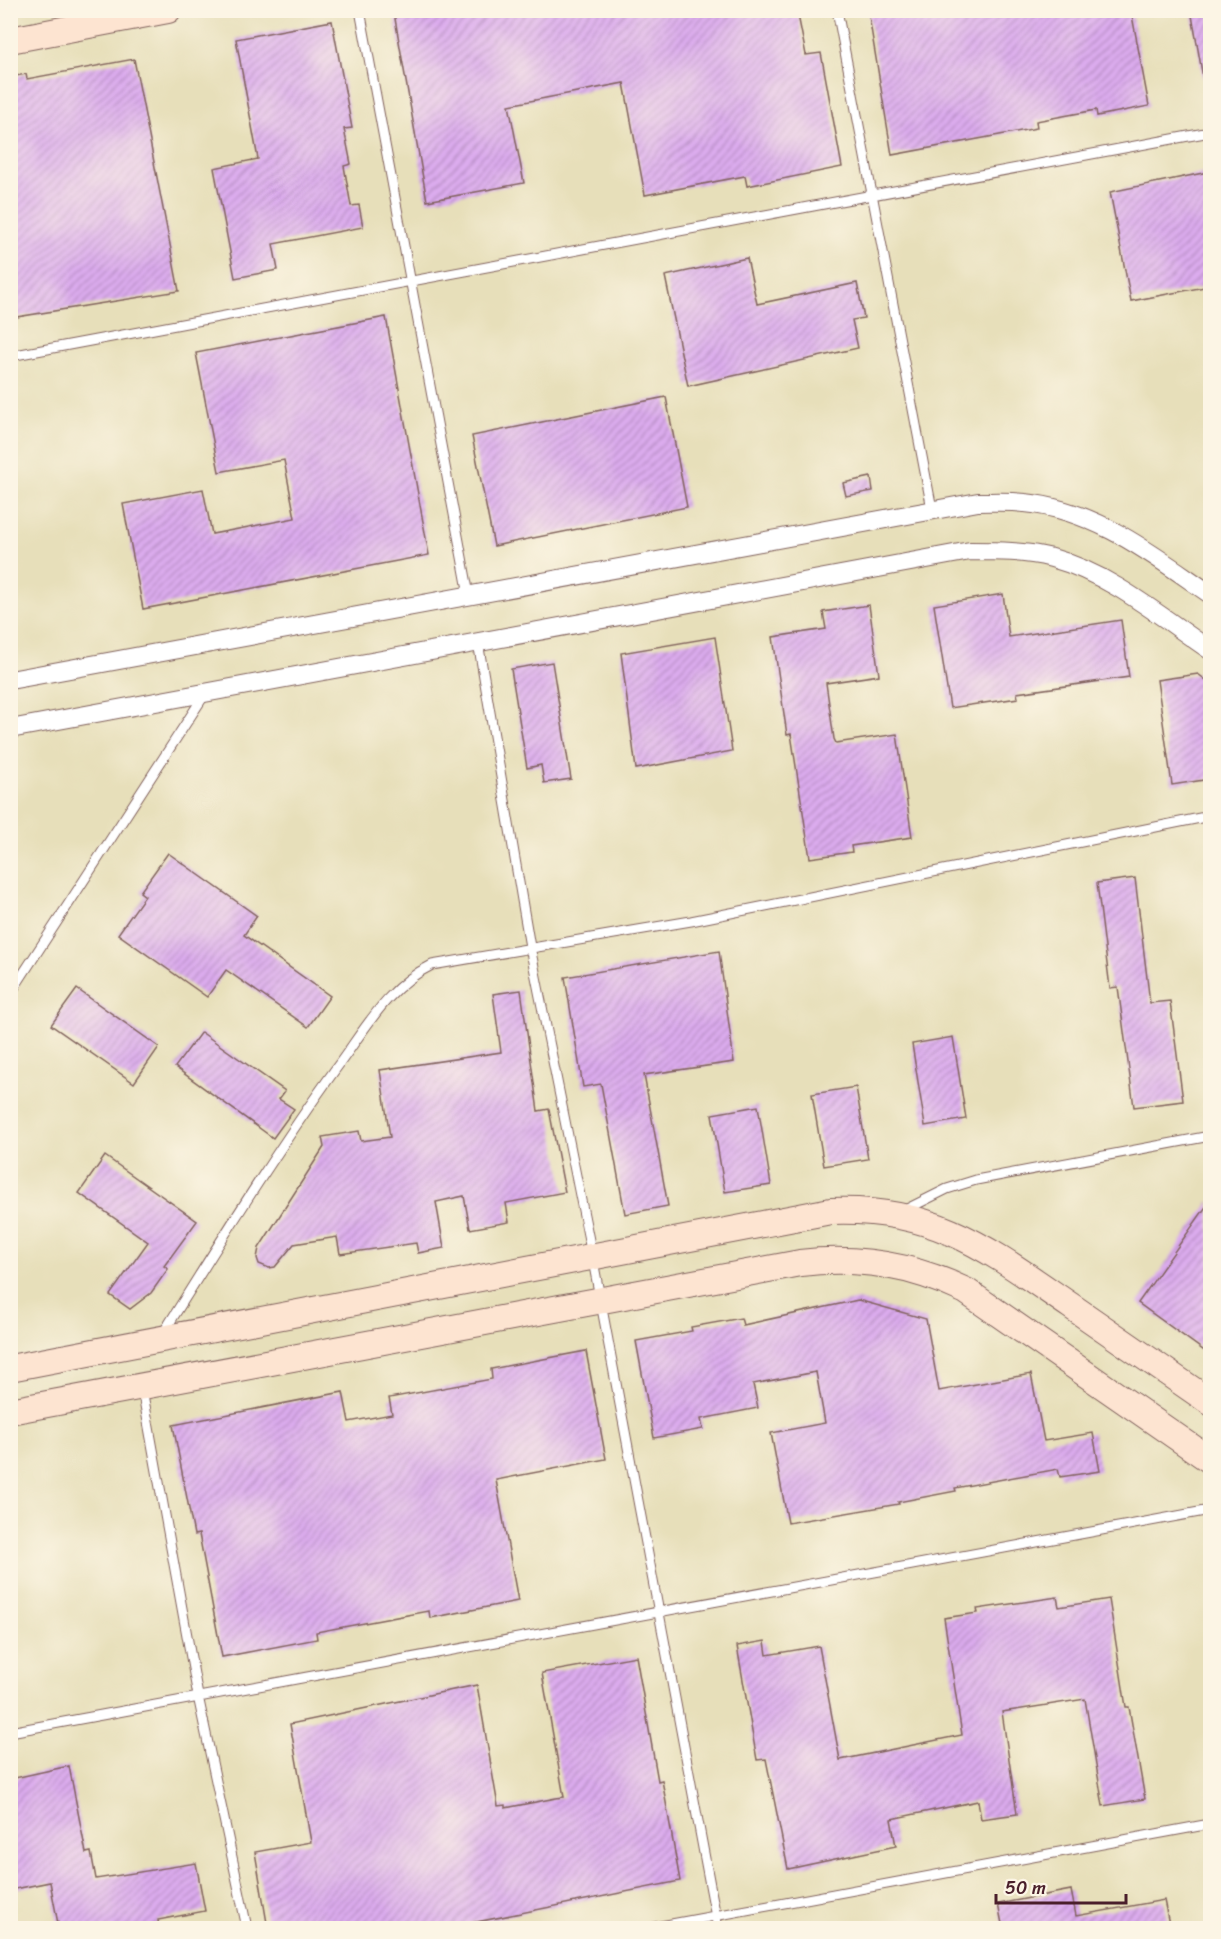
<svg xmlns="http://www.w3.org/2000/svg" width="1221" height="1939" font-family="Sriracha,sans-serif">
	<defs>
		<pattern id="building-hatch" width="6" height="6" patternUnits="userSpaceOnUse" patternTransform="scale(1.5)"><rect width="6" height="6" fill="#dcacee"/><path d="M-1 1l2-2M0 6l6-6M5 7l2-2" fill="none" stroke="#b48bc1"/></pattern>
	</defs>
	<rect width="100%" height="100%" fill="#fcf5e5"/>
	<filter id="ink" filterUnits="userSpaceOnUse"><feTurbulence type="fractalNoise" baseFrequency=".0167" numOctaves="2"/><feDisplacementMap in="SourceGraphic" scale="12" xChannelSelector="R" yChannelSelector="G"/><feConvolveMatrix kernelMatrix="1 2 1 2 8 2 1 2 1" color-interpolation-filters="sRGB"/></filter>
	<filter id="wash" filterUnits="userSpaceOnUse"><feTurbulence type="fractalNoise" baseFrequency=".008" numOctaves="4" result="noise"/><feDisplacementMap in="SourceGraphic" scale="24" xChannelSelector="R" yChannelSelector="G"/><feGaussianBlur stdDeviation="1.35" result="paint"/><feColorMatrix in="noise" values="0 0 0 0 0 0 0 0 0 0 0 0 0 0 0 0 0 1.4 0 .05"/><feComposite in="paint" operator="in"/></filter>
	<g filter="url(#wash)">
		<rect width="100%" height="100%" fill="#e7dfba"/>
		<g id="blocks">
			<path fill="url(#building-hatch)" d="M406,10H797L806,55L821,53L842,167L747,186L745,176L645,195L624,83L509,105L524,183L427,201L394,13Z
				M868,10H1131L1149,106L1097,116L1096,110L1036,121L1037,128L892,155Z
				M1191,10H1210V77L1203,78Z
				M332,21L352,128L344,129L351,164L344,166L351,206L359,205L363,227L273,244L278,270L235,278L214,168L258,159L236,39Z
				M134,59L179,291L10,318V77L26,74L27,79Z
				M1208,172L1210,286L1131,301L1110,192Z
				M747,258L757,304L857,283L864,318L852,320L858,348L688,386L665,276Z
				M386,317L429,555L143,609L123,504L203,489L212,534L295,518L284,460L219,472L196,353Z
				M666,397L687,507L494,546L472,436Z
				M871,477L873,491L846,496L843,483Z
				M1003,594L1009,637L1121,620L1129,677L1017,693L1018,698L950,708L934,605Z
				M869,605L879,675L826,683L834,739L836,743L897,734L912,837L851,846L852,852L810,858L791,734L787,735L773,637L826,629L823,612Z
				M715,637L732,751L636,769L621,653Z
				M552,662L571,779L544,783L541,765L527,768L511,669Z
				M1198,674L1210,683V779L1172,785L1157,680Z
				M168,853L257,916L244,935L330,996L308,1027L226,970L207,997L118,934L145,896L140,892Z
				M1135,878L1150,1003L1170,1001L1183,1101L1134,1107L1118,987L1110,988L1097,883Z
				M719,951L734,1062L644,1075L668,1206L625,1214L601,1084L583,1087L565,977Z
				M77,989L159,1047L134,1083L51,1025Z
				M521,990L538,1111L549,1109L565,1192L506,1203L509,1222L470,1229L464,1196L436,1202L444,1248L418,1253L416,1243L340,1254L337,1237L294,1244L275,1267L269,1268L259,1264L257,1258L259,1248L324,1147L322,1137L359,1131L361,1141L390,1137L380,1070L501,1052L493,994Z
				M201,1032L285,1091L279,1099L294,1109L273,1138L175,1067Z
				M953,1037L966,1119L925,1126L912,1044Z
				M856,1087L868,1159L824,1166L812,1094Z
				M758,1106L771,1185L725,1192L712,1114Z
				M105,1156L197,1221L164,1266L168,1269L151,1293L130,1309L110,1295L148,1242L79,1193Z
				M1210,1201V1355L1138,1303Z
				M858,1300L926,1319L939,1391L1031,1374L1044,1441L1093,1433L1100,1471L1060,1477L1058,1469L955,1488L956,1491L898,1502L899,1504L788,1523L771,1433L825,1423L816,1372L753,1384L758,1408L701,1419L703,1429L654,1438L636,1341L692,1331L691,1327L741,1318L743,1325Z
				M586,1351L606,1459L496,1480L518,1601L430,1618L429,1611L316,1632L317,1639L222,1657L199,1534L194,1535L173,1425L343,1392L349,1422L392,1414L389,1398L492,1379L491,1369Z
				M1057,1597L1059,1607L1109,1599L1126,1707H1129L1145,1799L1103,1806L1085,1699L1002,1712L1017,1814L981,1819L978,1801L891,1819L896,1846L788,1869L766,1759L757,1760L737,1646L765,1641L767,1655L819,1646L840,1760L962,1735L944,1618L978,1613L977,1609Z
				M636,1656L658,1781L662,1780L680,1881L442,1929H268L255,1852L311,1842L290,1724L477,1685L498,1806L505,1805V1808L556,1798L564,1797L542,1673Z
				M69,1766L86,1853L91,1852L96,1879L196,1863L205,1911L158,1920L159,1929H59L50,1882L10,1890V1779Z
				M1071,1890L1076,1916L1164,1900L1170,1929H1003L998,1904Z"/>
		</g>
	</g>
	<g filter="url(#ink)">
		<use href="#blocks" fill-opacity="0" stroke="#81625d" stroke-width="1.5"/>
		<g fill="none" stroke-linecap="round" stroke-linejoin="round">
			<defs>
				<path id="lane" d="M360,10L469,595
					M837,10L932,509
					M10,356L1210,132
					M478,642L530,947L592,1255L718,1928
					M10,994L205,694
					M903,1211L947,1189L976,1180L1210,1136
					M162,1335C219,1244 274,1154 337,1067C365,1029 388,986 432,965L691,921L1210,816
					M142,1389L198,1696L247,1928
					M10,1732L1210,1510
					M650,1928L1210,1824"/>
				<path id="street" d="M10,680L978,502C994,502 1010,501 1025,503C1097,510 1153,555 1210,594
					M10,729L970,551C998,551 1025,551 1052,558C1110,574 1161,617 1210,650"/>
				<path id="secondary" d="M10,40L168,10
					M10,1368L831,1211C936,1207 989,1250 1071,1306C1117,1338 1164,1370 1210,1402
					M10,1411L800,1263C859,1256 912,1265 966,1291L1210,1460"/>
			</defs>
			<use href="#lane" stroke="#81625d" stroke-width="11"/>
			<use href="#street" stroke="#81625d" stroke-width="20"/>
			<use href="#secondary" stroke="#81625d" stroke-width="28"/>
			<use href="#lane" stroke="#fff" stroke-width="9"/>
			<use href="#street" stroke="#fff" stroke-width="18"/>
			<use href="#secondary" stroke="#fde4d1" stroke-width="26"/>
		</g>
	</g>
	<rect width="1221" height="1939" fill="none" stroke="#fcf5e5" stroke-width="36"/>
	<path d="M996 1894v9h130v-9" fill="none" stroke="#4a1f2b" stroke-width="3"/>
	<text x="1005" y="1894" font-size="18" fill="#4a1f2b" stroke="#fcf5e5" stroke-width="4.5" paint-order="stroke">50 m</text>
</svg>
